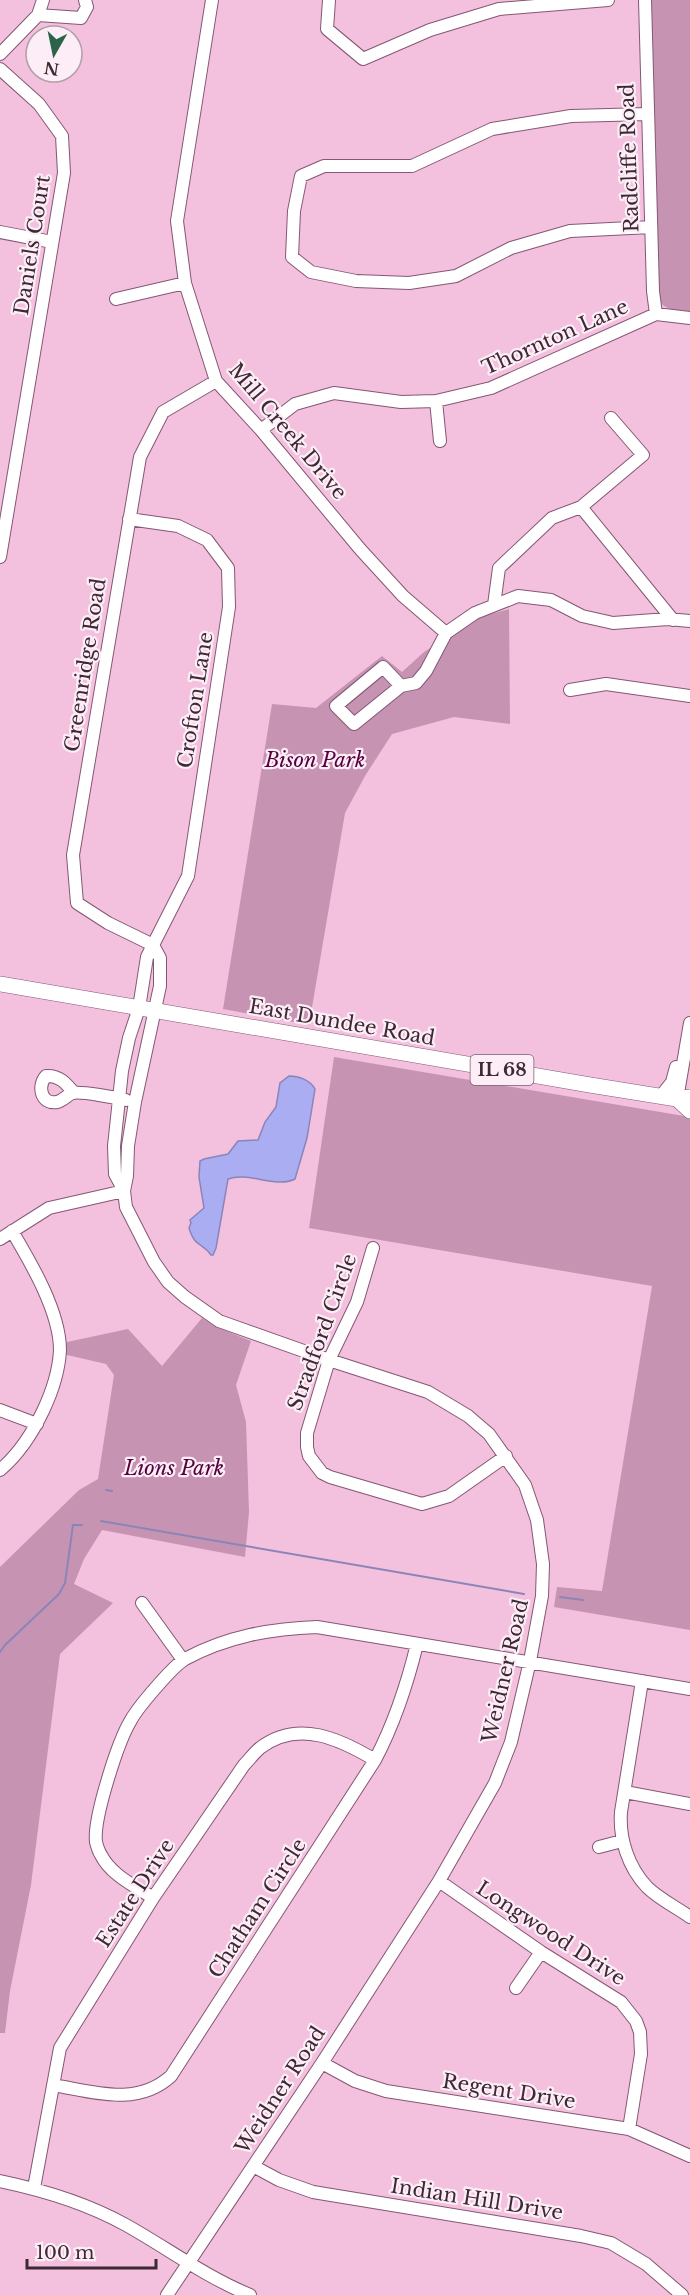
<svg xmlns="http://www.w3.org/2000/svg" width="690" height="2295" font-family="'Libre Baskerville',serif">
	<rect width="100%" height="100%" fill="#f3c0de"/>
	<path fill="#c694b2" d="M651,0H690V312C678,310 662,311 659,298Z
		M509,609L510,724L454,717L392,734L365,776L345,813L309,1025L223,1009L272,704L316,708L382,656L402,672L424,652L477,618Z
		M334,1057L690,1117V1630L554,1607L557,1587L602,1591L652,1286L309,1228Z
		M202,1318L214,1326L251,1341L236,1385L246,1422L249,1512L245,1557L102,1530L84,1559L74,1584L113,1603L60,1654L31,1885L10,1991L5,2033H0V1567L79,1490L98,1479L114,1375L106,1364L63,1354L67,1342L128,1329L162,1366Z"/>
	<path fill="#abadf2" stroke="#8a85b9" stroke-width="1.5" d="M289,1076C299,1076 310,1080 315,1089L307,1138L295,1179C274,1189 249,1171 228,1179L216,1248L213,1255H211C202,1242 195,1248 189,1228L191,1223L190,1220L204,1208L199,1177L200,1161L204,1159L228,1154L238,1141L258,1140L265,1122L276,1107L280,1083Z"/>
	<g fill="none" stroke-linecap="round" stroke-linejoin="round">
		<path stroke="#8a85b9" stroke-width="2" d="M106,1490L112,1491
			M101,1521L524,1594
			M560,1597L583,1600
			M0,1652L5,1645L59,1594L65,1583L73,1525H82"/>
		<defs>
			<path id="minor" d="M212,0L177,221L185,283L216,381L261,430L360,549L403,596L446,633
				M329,0L327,29L363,59L430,30L499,9L608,0
				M645,0L653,291L656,314
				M38,15L81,18L87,7L85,0
				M0,54L38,15L43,0
				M0,69L39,104L62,136L64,173L0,557
				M647,114L571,116L492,129L412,166H324L301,176L294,211L292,257L311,272L356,281L409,283L456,276L511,248L570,231L651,227
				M0,232L52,242
				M116,299L185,283
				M436,401L440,441
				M261,430L295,404L334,393L401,402L436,401L491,388L656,314L690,318
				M581,507L673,620
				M129,519L178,526L207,540L228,568L229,607L188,876L153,945L108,923L77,903L73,855L140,457L163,412L216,381
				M494,605L499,568L552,518L581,507L643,455L611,418
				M401,686L383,667L336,706L354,724L401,686L416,683L426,671L446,633L475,613L518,596L551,600L582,616L613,623L668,619L690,621
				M570,690L606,684L690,696
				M74,1093C66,1083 59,1075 46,1076C37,1086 41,1105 57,1102C63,1101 68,1094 73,1093C81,1091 117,1098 126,1100
				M661,1096L672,1082L676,1067
				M677,1099L690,1023
				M124,1191L127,1176L128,1146L135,1102L160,986V958L153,945L147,957L139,1008L129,1038L122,1071L114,1146L115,1174L124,1191L126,1207L154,1262L168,1282L185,1297L219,1321L329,1360L428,1392L468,1416L489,1434L525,1485L537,1520L543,1564L542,1596L530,1661L511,1742L495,1783L439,1881L322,2063L167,2295
				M0,1239L49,1208L124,1191
				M373,1248L357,1302L329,1360L307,1433V1447L309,1456L322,1473L330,1477L422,1504L449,1496L506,1456
				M0,1410L37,1424
				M0,1470C19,1454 32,1434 43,1411C52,1392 59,1371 60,1350C60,1312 31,1263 12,1231
				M142,1603L183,1660
				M642,1681L621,1812C619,1838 628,1867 647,1887C659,1899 676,1907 690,1917
				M625,1792L690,1804
				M599,1847L622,1841
				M439,1881L541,1952L621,2002L636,2021L640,2032L641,2054L629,2129
				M153,1898C135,1886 111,1875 101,1855C99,1852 97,1846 96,1842C93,1819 118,1741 131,1720C138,1707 173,1666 185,1659C228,1636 270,1629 317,1627L690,1689
				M516,1988L541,1952
				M322,2063L355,2081L386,2091L629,2129L690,2156
				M53,2085C94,2092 137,2107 171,2076L375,1760C395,1722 407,1685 417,1644
				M253,2166L279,2180L313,2192L581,2236L611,2243L646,2264L682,2295
				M0,2181C43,2190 87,2203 126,2225C167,2248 206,2277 250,2295
				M34,2188L60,2048L153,1898L244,1765C249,1760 254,1753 260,1748C298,1719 340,1739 375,1760"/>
			<path id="major" d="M0,984L590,1085L677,1099L690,1097
				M677,1099L690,1111"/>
		</defs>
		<use href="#minor" stroke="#845773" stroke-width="14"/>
		<use href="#major" stroke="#845773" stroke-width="16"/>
		<use href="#minor" stroke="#fff" stroke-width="12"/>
		<use href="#major" stroke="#fff" stroke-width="15"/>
	</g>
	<g text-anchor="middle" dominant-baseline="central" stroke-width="4.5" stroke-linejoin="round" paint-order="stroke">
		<rect fill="#fdedf6" stroke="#76646e" stroke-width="1.5" x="470.5" y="1055" width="63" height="30" rx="4.5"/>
		<g font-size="18" font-weight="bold" fill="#3c2934">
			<text x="502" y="1070">IL 68</text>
		</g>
		<g font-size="20" fill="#3c2934" stroke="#fdedf6">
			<text transform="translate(629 158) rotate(-92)">Radcliffe Road</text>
			<text transform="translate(32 245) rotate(-81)">Daniels Court</text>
			<text transform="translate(555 337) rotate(-24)">Thornton Lane</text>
			<text transform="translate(288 431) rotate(50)">Mill Creek Drive</text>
			<text transform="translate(85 665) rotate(-81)">Greenridge Road</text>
			<text transform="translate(195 700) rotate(-81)">Crofton Lane</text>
			<text transform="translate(342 1022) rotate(10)">East Dundee Road</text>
			<text transform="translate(322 1332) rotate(-70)">Stradford Circle</text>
			<text transform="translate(505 1671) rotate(-77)">Weidner Road</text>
			<text transform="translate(135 1893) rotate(-57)">Estate Drive</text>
			<text transform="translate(257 1908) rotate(-57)">Chatham Circle</text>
			<text transform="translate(551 1933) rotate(33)">Longwood Drive</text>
			<text transform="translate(280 2090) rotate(-57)">Weidner Road</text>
			<text transform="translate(509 2091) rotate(9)">Regent Drive</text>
			<text transform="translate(477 2199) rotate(9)">Indian Hill Drive</text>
		</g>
		<g font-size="20" font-style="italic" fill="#54003e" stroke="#fdedf6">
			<text x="315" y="760">Bison Park</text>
			<text x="174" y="1468">Lions Park</text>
		</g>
	</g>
	<g transform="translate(54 54) rotate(189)"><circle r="28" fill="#fdedf6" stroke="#b09fa8" stroke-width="1.5"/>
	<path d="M0-4.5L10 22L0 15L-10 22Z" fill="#2c644b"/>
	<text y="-9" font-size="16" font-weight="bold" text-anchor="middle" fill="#3c2934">N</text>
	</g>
	<path d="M27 2259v9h129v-9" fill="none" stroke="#3c2934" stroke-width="3"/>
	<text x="36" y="2259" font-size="18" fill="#3c2934" stroke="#fdedf6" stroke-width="4.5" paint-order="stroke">100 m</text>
</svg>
